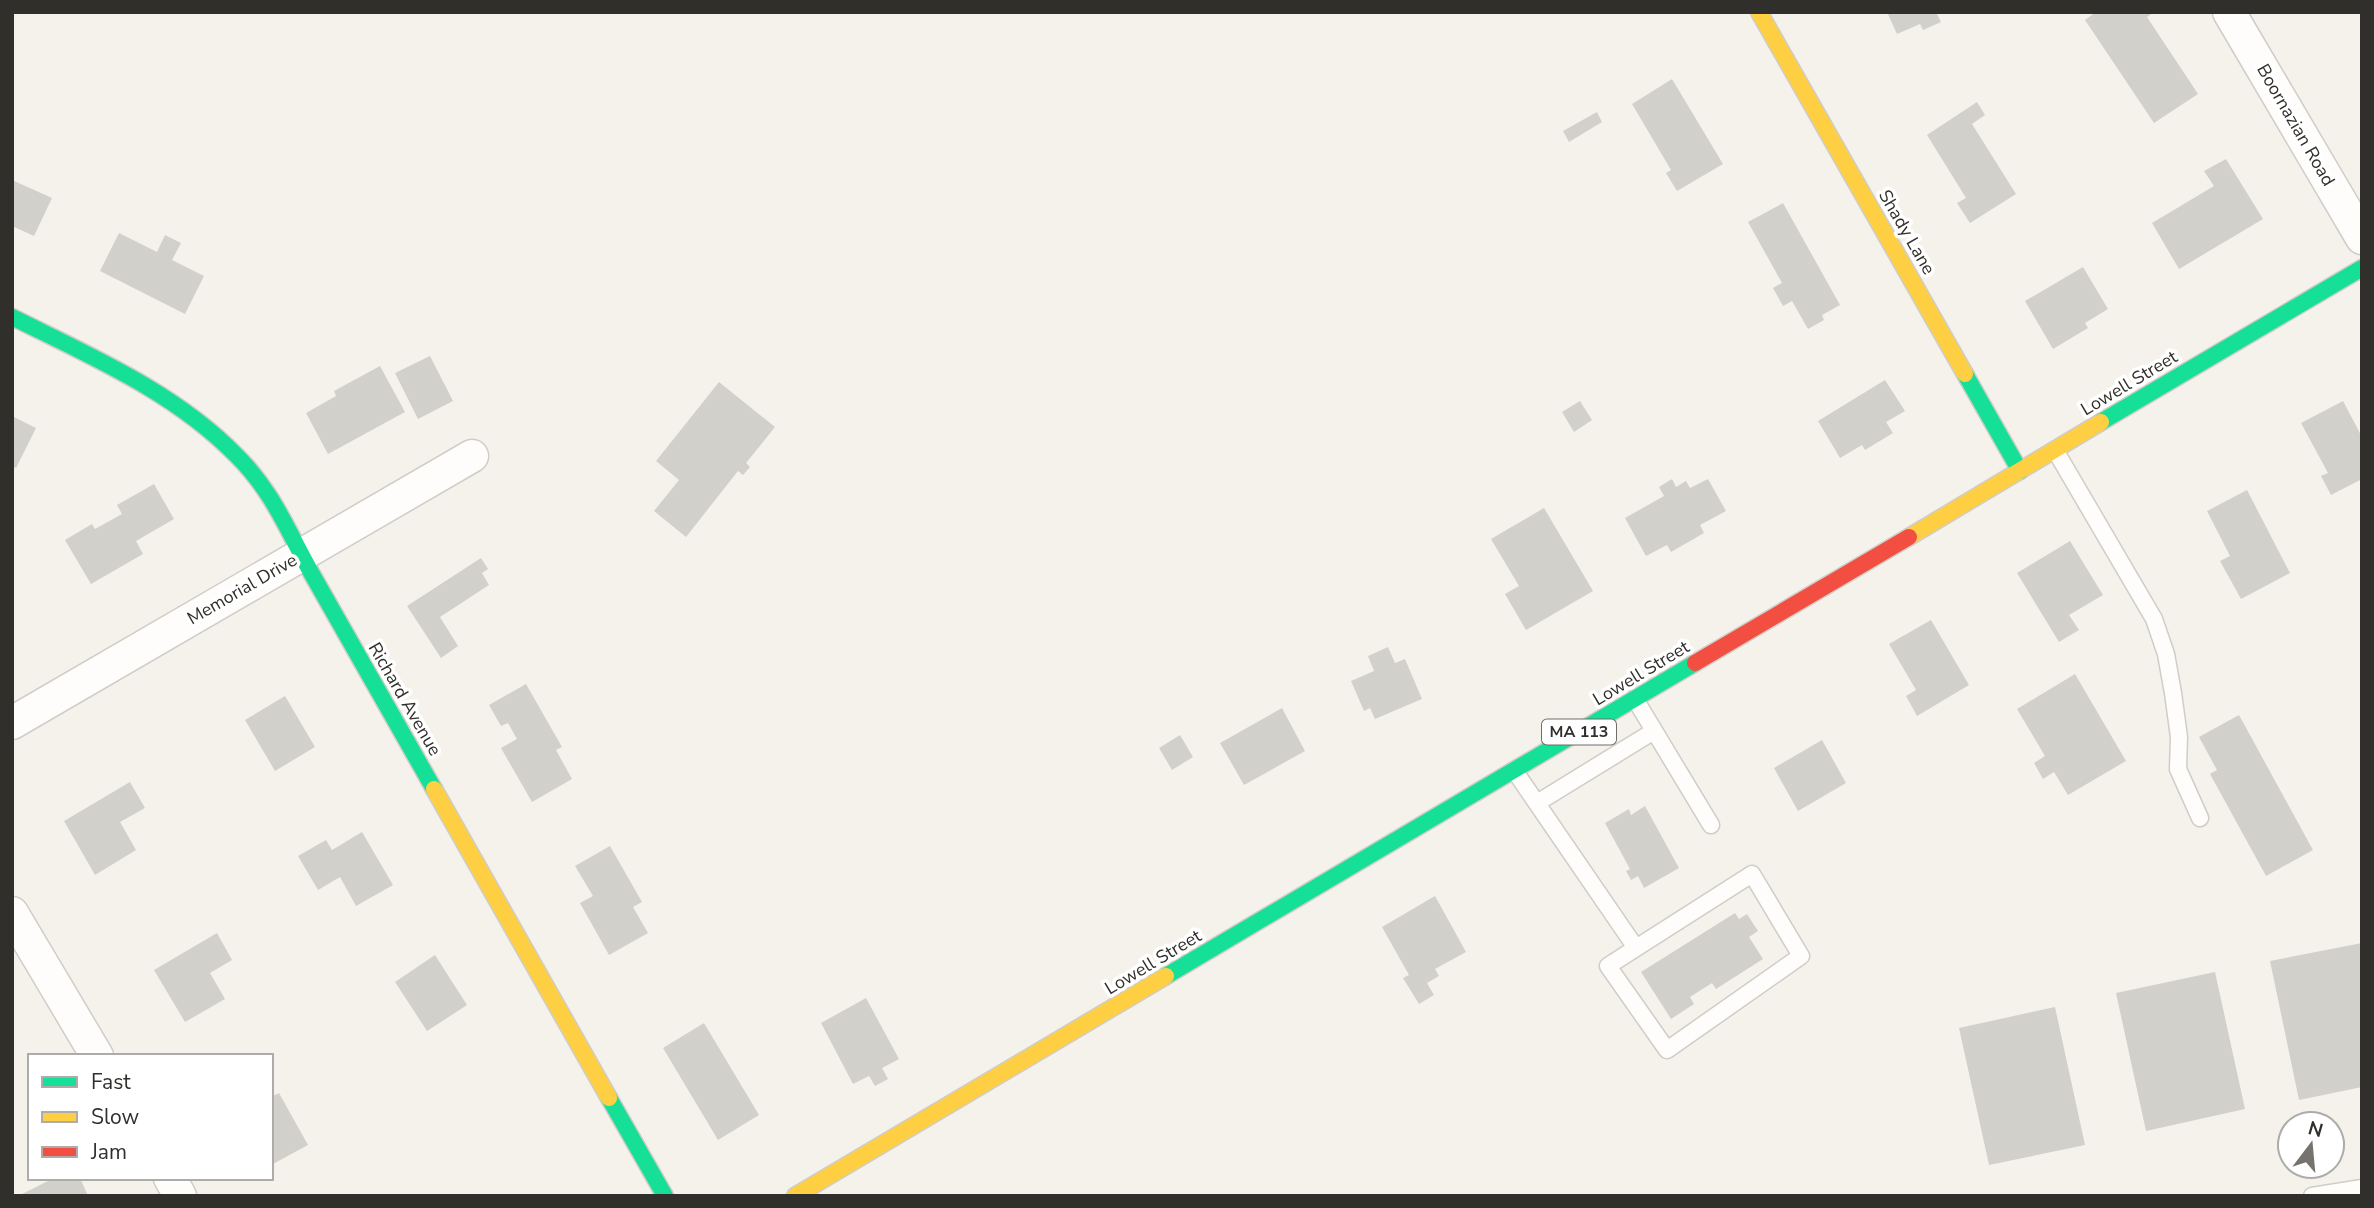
<svg xmlns="http://www.w3.org/2000/svg" width="2374" height="1208" font-family="'Nunito Sans',sans-serif">
	<rect width="100%" height="100%" fill="#f5f2eb"/>
	<path fill="#d2d0cb" d="M1887,12H1936L1941,22L1923,30L1920,24L1897,34Z
		M2096,12H2154L2147,17L2198,94L2154,123L2085,20Z
		M1672,79L1723,164L1677,191L1666,173L1671,170L1632,104Z
		M1977,102L1985,115L1972,124L2016,194L1970,223L1957,203L1966,198L1927,135Z
		M1597,112L1602,122L1569,142L1563,131Z
		M2226,159L2263,219L2179,269L2152,223L2214,186L2204,171Z
		M12,180L52,198L34,236L12,226Z
		M1783,203L1840,305L1822,315L1824,320L1808,329L1792,301L1783,306L1773,288L1782,283L1748,222Z
		M119,233L157,252L165,235L181,243L172,260L204,276L185,314L100,271Z
		M2083,267L2108,309L2085,323L2088,328L2053,349L2025,301Z
		M430,356L453,401L418,419L395,373Z
		M380,366L405,412L328,454L306,413L336,396L334,391Z
		M1885,380L1905,411L1886,422L1893,433L1865,450L1862,445L1840,458L1818,421Z
		M719,382L775,427L746,463L750,467L743,475L738,471L686,537L654,511L679,480L656,461Z
		M1580,401L1592,420L1574,432L1562,412Z
		M2343,401L2362,437V479L2331,495L2321,476L2328,473L2301,423Z
		M12,416L36,428L16,468L12,466Z
		M1672,479L1676,487L1686,481L1690,488L1708,479L1726,511L1700,525L1704,533L1671,552L1667,545L1646,556L1625,518L1664,496L1659,487Z
		M154,484L174,519L136,541L143,554L91,584L65,540L92,524L95,529L122,514L117,505Z
		M2247,490L2290,573L2241,599L2220,561L2230,556L2207,511Z
		M1544,508L1593,591L1526,630L1505,594L1519,586L1491,539Z
		M2070,541L2103,595L2069,615L2079,630L2059,642L2017,573Z
		M481,558L488,569L482,573L489,585L440,617L458,646L441,658L407,606Z
		M1931,620L1969,685L1917,716L1906,696L1916,690L1889,644Z
		M1388,647L1395,663L1405,659L1422,699L1375,719L1370,708L1364,711L1351,681L1374,671L1368,656Z
		M2075,674L2126,761L2068,795L2054,772L2043,779L2034,763L2045,756L2017,709Z
		M526,684L562,747L556,750L572,779L532,802L501,748L517,739L508,723L501,726L489,705Z
		M285,696L315,747L275,771L245,720Z
		M1282,708L1305,751L1244,785L1220,743Z
		M2239,715L2313,850L2266,876L2210,774L2217,770L2199,737Z
		M1180,735L1193,757L1172,770L1159,748Z
		M1822,740L1846,783L1798,811L1774,768Z
		M130,782L145,808L120,822L136,850L95,875L64,821Z
		M1645,806L1679,868L1644,888L1638,876L1631,880L1626,871L1630,869L1605,823L1629,809L1631,815Z
		M362,832L393,885L356,906L340,877L318,890L298,856L326,840L332,850Z
		M610,846L642,902L633,907L648,933L609,955L580,903L593,896L575,866Z
		M1435,896L1466,952L1435,969L1439,976L1427,983L1434,995L1419,1004L1403,978L1409,975L1382,927Z
		M1735,913L1739,919L1747,914L1758,931L1749,937L1763,959L1716,989L1712,983L1690,997L1694,1004L1671,1019L1641,972Z
		M217,933L232,960L210,973L225,999L185,1022L154,970Z
		M2362,943V1087L2299,1100L2270,961Z
		M435,955L467,1005L427,1031L395,982Z
		M2215,972L2245,1109L2146,1131L2116,993Z
		M866,998L899,1059L882,1068L888,1079L875,1086L869,1076L853,1084L821,1023Z
		M2055,1007L2085,1145L1989,1165L1959,1028Z
		M704,1023L759,1115L718,1140L663,1048Z
		M279,1093L308,1145L271,1165V1097Z
		M54,1178H80L88,1196H18Z"/>
	<g fill="none" stroke-linecap="round" stroke-linejoin="round">
		<defs>
			<path id="lane" d="M2055,450L2154,619L2166,654L2173,693L2179,737L2178,769L2200,818
				M1635,699L1711,825
				M1514,770L1636,948L1752,874L1801,956L1667,1050L1608,966L1636,948
				M1537,803L1654,731
				M2312,1196L2362,1188"/>
			<path id="street" d="M2229,12L2362,238
				M12,723L472,456
				M12,913L97,1056
				M170,1178L180,1196"/>
			<path id="fast" d="M12,317C90,356 175,392 237,456C274,493 288,532 313,576C353,647 394,718 434,789
				M1965,374L2020,471
				M2101,422L2362,268
				M1166,976L1695,663
				M609,1098L665,1196"/>
			<path id="slow" d="M1759,12L1965,374
				M1909,537L2101,422
				M434,789L609,1098
				M795,1196L1166,976"/>
			<path id="jam" d="M1695,663L1909,537"/>
		</defs>
		<use href="#lane" stroke="#cfcdc7" stroke-width="19"/>
		<use href="#street" stroke="#cfcdc7" stroke-width="35"/>
		<use href="#fast" stroke="#cfcdc7" stroke-width="19"/>
		<use href="#slow" stroke="#cfcdc7" stroke-width="19"/>
		<use href="#jam" stroke="#cfcdc7" stroke-width="19"/>
		<use href="#lane" stroke="#fefdfc" stroke-width="16"/>
		<use href="#street" stroke="#fefdfc" stroke-width="32"/>
		<use href="#fast" stroke="#16e098" stroke-width="16"/>
		<use href="#slow" stroke="#ffcf43" stroke-width="16"/>
		<use href="#jam" stroke="#f24e42" stroke-width="16"/>
	</g>
	<g text-anchor="middle" dominant-baseline="central" stroke-width="7" stroke-linejoin="round" paint-order="stroke">
		<rect fill="#fff" stroke="#6f6d6b" stroke-width="2" x="1542" y="719.5" width="74" height="25" rx="5"/>
		<g font-size="16" font-weight="bold" fill="#312f2b">
			<text x="1579" y="732">MA 113</text>
		</g>
		<g font-size="18" fill="#312f2b" stroke="#fff">
			<text transform="translate(2296 125) rotate(60)">Boornazian Road</text>
			<text transform="translate(1907 232) rotate(60)">Shady Lane</text>
			<text transform="translate(2129 383) rotate(-31)">Lowell Street</text>
			<text transform="translate(242 589) rotate(-30)">Memorial Drive</text>
			<text transform="translate(1641 673) rotate(-31)">Lowell Street</text>
			<text transform="translate(405 699) rotate(60)">Richard Avenue</text>
			<text transform="translate(1153 962) rotate(-31)">Lowell Street</text>
		</g>
	</g>
	<rect width="2374" height="1208" fill="none" stroke="#312f2b" stroke-width="28"/>
	<rect x="28" y="1054" width="245" height="126" fill="#ffffff" stroke="#adacaa" stroke-width="2"/>
	<rect x="42" y="1077" width="35" height="10" fill="#16e098" stroke="#adacaa" stroke-width="2"/>
	<text x="91" y="1089" font-size="21" fill="#312f2b">Fast</text>
	<rect x="42" y="1112" width="35" height="10" fill="#ffcf43" stroke="#adacaa" stroke-width="2"/>
	<text x="91" y="1124" font-size="21" fill="#312f2b">Slow</text>
	<rect x="42" y="1147" width="35" height="10" fill="#f24e42" stroke="#adacaa" stroke-width="2"/>
	<text x="91" y="1159" font-size="21" fill="#312f2b">Jam</text>
	<g transform="translate(2311 1145) rotate(16)"><circle r="33" fill="#ffffff" stroke="#adacaa" stroke-width="2"/>
	<path d="M0-5L12 26L0 18L-12 26Z" fill="#76736e"/>
	<text y="-10" font-size="19" font-weight="bold" text-anchor="middle" fill="#312f2b">N</text>
	</g>
</svg>
